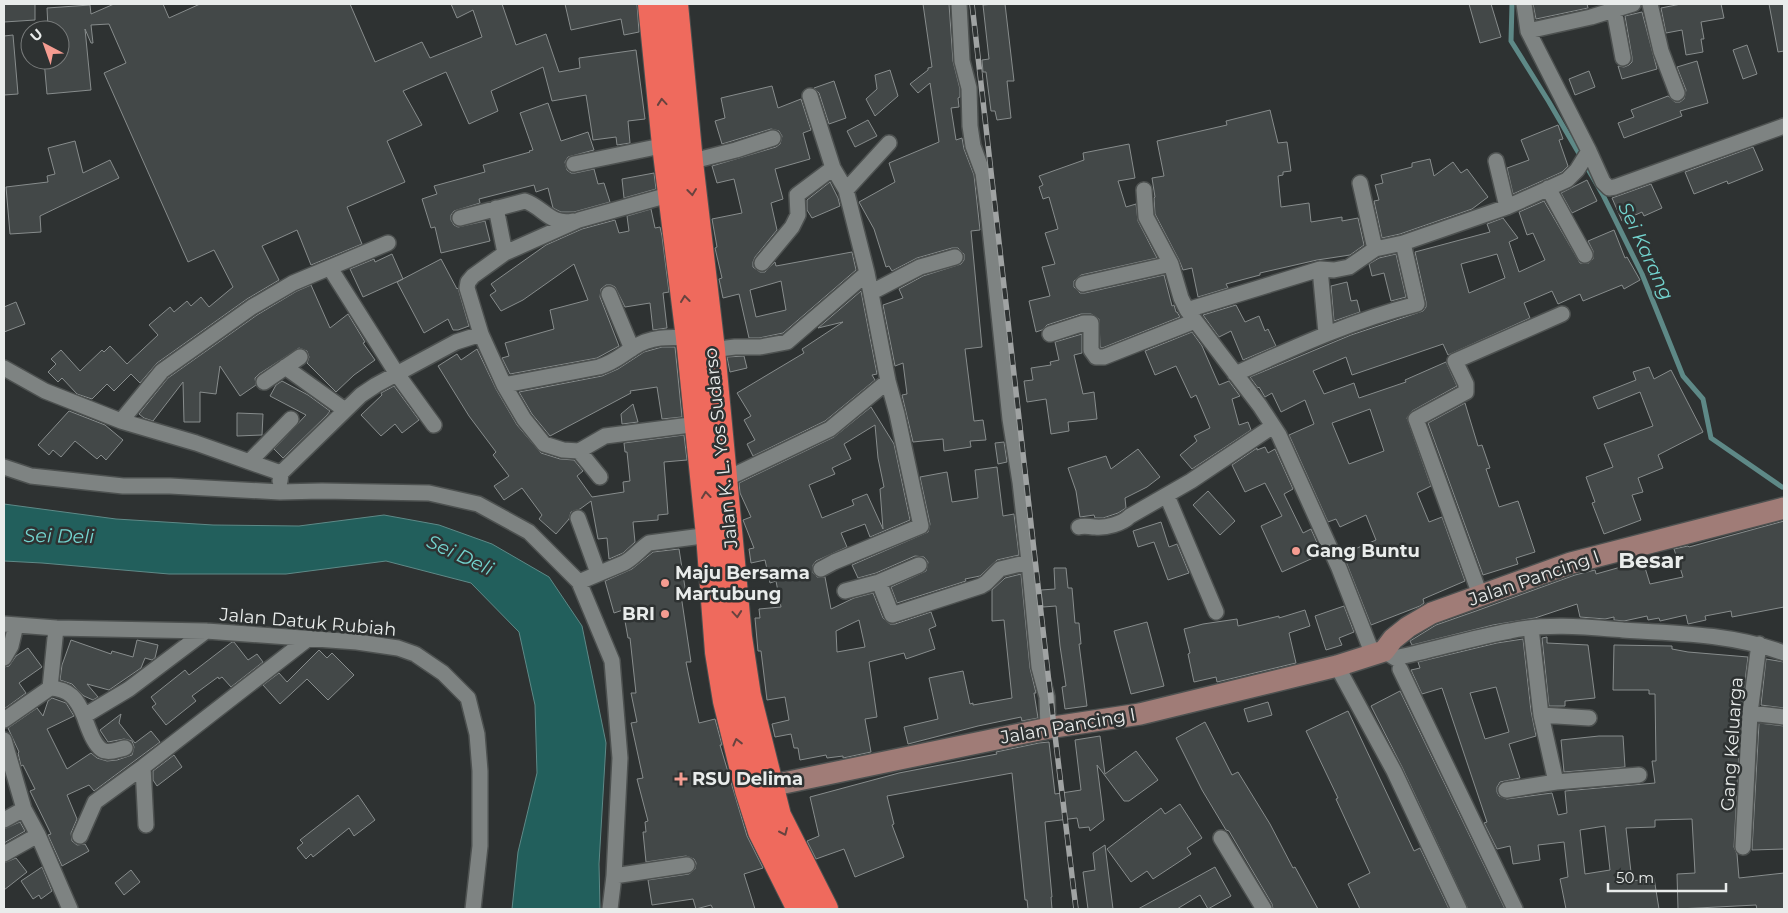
<svg xmlns="http://www.w3.org/2000/svg" width="1788" height="913" font-family="Montserrat,sans-serif">
	<rect width="100%" height="100%" fill="#2e3232"/>
	<path fill="#225f5c" stroke="#5e8987" d="M4,504L116,519L213,525L299,526L384,515L439,525L492,544L549,577L582,626L606,743L599,864L600,909H512L518,852L537,773L535,705L519,632L471,583L386,561L286,574H169L42,563L4,561Z"/>
	<g fill="none" stroke-linecap="round" stroke-linejoin="round">
		<path stroke="#5e8987" stroke-width="5" d="M1512,4L1511,41L1549,102L1603,195L1642,274L1683,376L1703,399L1711,438L1782,487"/>
	</g>
	<path fill="#434848" stroke="#878c8c" fill-rule="evenodd" d="M4,4H35V20L4,22Z
		M114,4H163L169,18L200,4H350L375,62L422,42L430,58L482,37L473,10L457,18L451,4H502L516,45L546,34L559,72L580,68L579,58L636,50L645,119L628,121L630,143L617,145L616,137L593,140L586,95L552,101L543,67L491,91L498,111L469,124L446,72L403,91L422,125L387,141L405,182L347,207L362,244L311,265L297,230L262,246L279,280L247,299L157,363L140,383L131,374L114,391L107,384L92,399L77,394L62,378L58,382L48,372L56,364L51,359L61,350L80,371L102,350L104,352L110,346L127,364L158,335L149,325L170,307L174,312L187,301L191,306L201,297L209,307L233,287L214,250L188,262L104,73L126,63L109,24L91,25L93,43H91L85,29L91,90L47,94L44,60H60V27L48,28L47,8L90,5L91,14Z
		M565,4H637L639,32L624,35L621,19L571,30Z
		M923,4H949L953,61L960,89V97L958,98L959,107L951,108L956,140L962,138L964,149L974,175L980,230L971,231L982,347L965,349L974,421L983,420L986,440L970,441L971,447L944,451L943,439L913,442L902,395L907,394L903,363L895,366L883,305L903,298L899,289L923,276L961,264L964,260V254L958,248H952L917,258L892,271L889,266L886,267L874,229L859,202L895,182L889,163L939,142L930,83L918,93L910,84L928,70V68L932,67Z
		M994,4H1005L1014,81H1007L1011,118L997,120L995,111H991L986,72H983L982,60L989,59L983,5Z
		M1469,4H1491L1501,37L1480,43Z
		M1533,4H1587L1588,8L1536,19Z
		M1681,4H1721L1724,18L1701,22L1704,39H1701L1703,52L1686,55L1682,30L1666,33L1661,8Z
		M1769,4H1784V51L1778,52Z
		M1642,12L1657,69L1622,79L1618,66L1624,67L1629,65L1632,62V57L1625,16Z
		M13,35L18,94L4,95V36Z
		M1747,45L1757,74L1743,79L1733,50Z
		M1697,61L1708,103L1680,111L1682,116L1624,138L1618,123L1634,117L1631,110L1668,96L1675,102H1680L1684,99L1686,90L1677,67Z
		M890,70L898,96L875,116L866,99L877,89L875,75Z
		M1589,71L1595,87L1575,95L1569,79Z
		M834,81L846,118L829,124L819,93L814,88Z
		M772,86L778,108L801,99L811,130L803,133L810,159L775,169L783,199L771,203L777,230L755,257L753,262V267L760,272H765L775,262L776,266L852,252L856,270L783,333L759,338H749L739,294L723,298L719,279L722,278L715,248L717,247L712,219L742,213L734,179L717,183L712,166L776,147L780,144L782,136L779,131L771,129L722,144L715,121L725,118L721,98ZM781,281L786,310L756,317L750,290Z
		M548,103L561,141L588,132L594,150L568,157L565,162L567,170L571,173H575L594,169L598,184L604,183L610,202L574,212H561L553,208L548,188L536,192L534,185L479,199L480,203L454,211L451,215V220L454,225L458,227L485,221L490,241L441,253L435,227L431,228L422,199L437,194L434,186L485,172L483,165L530,152L529,151L533,150L520,113Z
		M1270,110L1278,143L1287,142L1291,171L1283,172V175L1278,176L1281,207L1309,203L1311,222L1342,217V221L1358,218L1364,245L1350,255L1317,260L1260,273V275L1226,284L1228,288L1198,297L1192,268L1183,270L1179,260L1155,214L1154,198L1155,197L1152,178L1164,176L1157,141L1227,125L1226,121Z
		M868,120L877,136L855,147L847,131Z
		M1558,125L1563,139L1559,140L1568,166L1562,172L1513,194L1507,168L1529,160L1521,140Z
		M75,141L83,173L110,160L119,178L40,216L41,232L10,234L6,187L48,182L47,176L55,174L48,148Z
		M1129,144L1135,178L1118,181L1126,207L1136,204L1138,221L1157,258L1081,275L1074,281V287L1080,293H1085L1164,275L1172,306L1174,305L1176,312H1177L1180,317L1102,348L1100,347L1099,319L1091,314H1081L1047,325L1042,330L1036,332L1029,301L1050,296L1042,267L1055,264L1045,233L1058,229L1049,197L1043,199L1039,187L1043,185L1039,176L1084,160L1083,153Z
		M1753,147L1763,170L1728,184L1727,181L1694,194L1685,172Z
		M1430,159L1434,176L1453,162L1461,173L1467,169L1488,197L1472,209L1400,234L1382,238L1374,201L1379,200L1375,185L1383,183L1381,175L1412,167V163Z
		M654,173L656,189L624,198L622,179Z
		M1587,180L1597,201L1572,213L1561,193Z
		M830,182L838,198L840,206L812,218L807,210V200Z
		M1651,184L1662,208L1644,216L1642,212L1622,221L1612,198Z
		M1544,201L1580,263H1589L1593,259V251L1588,241L1614,230L1625,258L1627,257L1640,280L1624,289L1622,285L1583,301L1580,294L1558,304L1552,291L1524,303L1530,318L1448,355L1443,344L1352,375L1346,357L1313,371L1324,394L1354,383L1359,398L1406,382L1405,380L1446,362L1457,386L1412,411L1407,418L1431,486L1417,493L1429,522L1442,517L1465,581L1423,599L1424,603L1420,606L1371,625L1343,554L1376,540L1366,515L1340,527L1336,519L1328,522L1289,435L1314,424L1305,400L1281,412L1272,393L1265,397L1259,387L1258,388L1250,377L1351,335L1423,311L1426,307V302L1415,252L1490,232L1487,224L1503,218L1518,238L1509,242L1519,272L1545,260L1533,233L1527,235L1519,212ZM1497,254L1505,278L1469,293L1461,264ZM1370,409L1384,451L1349,464L1332,423Z
		M651,209L655,228L660,227L662,236L669,292L663,293L667,328L653,330L650,303L625,307L615,287L611,285H606L601,289L600,297L619,346L597,358L510,374L502,358L509,356L505,343L554,329L550,310L588,300L574,264L523,300L501,311L490,295L496,291L491,284L546,245L582,229L615,220L619,233L629,231L627,216Z
		M392,254L403,279L363,297L350,269L374,259L375,262Z
		M1396,254L1406,297L1391,301L1384,273L1372,276L1369,264L1379,258Z
		M441,259L457,289L458,288L469,326L458,330H453L448,319L424,333L397,282Z
		M1347,282L1351,301L1357,300L1360,312L1334,321L1331,286Z
		M311,285L330,328L348,314L365,342L363,343L375,360L354,375L336,392L307,363L309,357L307,351L299,348L259,374L255,378L256,385L240,396L220,366L216,394L200,392V422H184L183,382L153,421L144,418L139,414L168,378L257,315L297,291Z
		M861,291L877,374L872,375L875,380L825,421L753,456L747,444L755,440L744,420L751,416L737,393L804,353L802,349L843,322L818,328Z
		M16,302L25,324L4,332V307Z
		M1236,305L1245,322L1259,316L1265,331L1268,329L1276,346L1243,360L1231,331L1219,337L1203,315Z
		M1192,332L1202,346L1219,385L1229,381L1240,396L1232,399L1239,425L1248,422L1251,430L1192,469L1180,455L1197,441L1194,436L1210,428L1196,395L1191,398L1176,366L1155,375L1145,351Z
		M1082,334V353L1074,355L1083,394L1094,392L1097,419L1068,422L1069,431L1051,434L1046,399L1027,402L1024,381L1033,380L1031,368L1051,365L1050,362L1059,360L1055,342Z
		M662,347H675L682,417L662,419L657,387L630,391L631,393L550,436L532,414L519,392L602,376L618,369L644,352Z
		M477,349L496,389L517,425L541,453L560,459L574,460L583,471L577,476L592,497L624,492L623,482L630,481L627,452H625L624,443L684,435L687,460L664,462L668,514L658,515V520L633,522L635,542L623,553L609,559L607,538L598,539L591,501L580,509L571,512L569,519L556,534L539,519L542,515L522,488L504,500L494,486L509,476L493,455L496,452L469,416L438,366L457,354L461,360Z
		M744,356L747,368L730,372L727,357Z
		M1649,367L1654,379L1671,370L1703,432L1658,455L1663,468L1638,478L1643,492L1632,495L1641,520L1604,534L1592,503L1595,502L1586,477L1613,467L1604,444L1653,426L1640,392L1598,409L1593,397L1636,380L1633,372Z
		M282,381L308,395L330,411L327,415L283,458L274,449L306,415L270,396L276,385Z
		M394,386L419,420L402,433L395,424L381,436L361,415L382,395L381,393Z
		M1465,403L1478,446L1482,445L1490,468L1486,469L1499,507L1518,501L1535,552L1516,558L1518,564L1483,575L1428,423Z
		M633,404L638,422L622,424L621,414Z
		M871,407L894,444L910,520L870,537L865,524L841,533L847,547L816,561L813,565V573L817,577H825L831,609L854,598L873,593L883,618L890,624H895L931,612L936,626L929,629L935,649L906,659L904,653L869,662L877,717L865,719L871,752L843,758V756L827,758L826,755L800,760L798,748H794L791,734L775,737L772,724L789,720L785,697L767,700L761,651H758L755,618H760L759,609L781,607L776,581L770,583L765,560L751,563L749,549L754,548L743,520L751,517L740,493L739,483L834,437ZM875,425L878,458L884,487L880,489L883,529L867,494L852,500L854,505L822,518L809,485L835,474L832,468L851,459L844,444ZM859,620L865,647L837,652L836,631Z
		M69,411L105,425L123,440L106,460L101,455L97,459L75,441L61,457L53,450L49,455L38,445Z
		M237,413L263,414L262,435L237,436Z
		M1004,442L1007,462L998,464L995,443Z
		M1265,447L1268,453L1275,449L1293,489L1284,494L1303,533L1311,529L1322,554L1282,572L1261,526L1282,516L1265,483L1245,492L1232,465L1257,448V450Z
		M1138,449L1160,477L1147,487L1125,498L1126,508L1118,513L1103,518H1095L1094,515L1080,517L1076,491L1068,468L1106,456L1111,469Z
		M997,467L1003,516L1014,514L1019,555L997,560L980,576L965,579L966,581L897,603L891,587L926,571L928,562L924,557L915,556L876,573L858,578L852,565L928,532L930,524L920,477L947,472L952,502L978,498L975,470Z
		M1208,491L1235,521L1220,535L1193,505Z
		M1784,521V607L1732,617L1731,611L1705,616L1706,620L1688,624L1686,615L1660,621L1659,618L1648,620L1647,616L1624,621L1614,620V617L1605,619L1580,617L1577,604L1535,618L1493,625L1412,645L1410,641L1436,625L1476,611L1575,575L1595,570L1596,574L1628,565L1627,561L1642,558L1650,584L1683,577L1674,549L1688,546L1689,547Z
		M1161,522L1169,547L1177,544L1189,573L1168,580L1154,542L1138,547L1133,531Z
		M679,549L686,594L681,595L691,662H686L694,701L699,723L715,719L722,745H720L747,836L763,868L744,874L755,909H713L711,905L696,909L693,899L652,905L648,880L689,874L695,869L696,863L694,859L686,856L646,862L643,832H646L645,822L648,821L637,779L643,778L631,723L637,722L631,693H636L630,638H628L623,610L614,613L605,581L632,569L653,552Z
		M1054,568H1066L1068,588H1072L1075,623H1079L1081,644H1079L1087,706L1065,709L1062,687L1066,686L1060,646L1056,606L1043,607L1041,590L1055,589Z
		M1021,574L1030,668L1036,693H1034L1038,718L1022,721L1021,717L978,726L908,744L904,727L938,719L929,678L963,671L970,704L973,703V705L1012,698L1004,620L992,621V590L1005,578Z
		M1344,606L1354,632L1339,638L1342,645L1326,650L1315,616Z
		M1305,610L1310,626L1289,633L1296,663L1217,682L1216,677L1194,682L1188,654L1190,653L1184,629L1203,624L1237,619L1238,626L1279,616V618Z
		M1147,622L1164,686L1131,694L1114,631Z
		M1547,637V643L1588,645L1595,698L1565,701V706H1549L1542,638Z
		M1523,639L1531,711L1536,736L1509,744L1520,778L1500,782L1497,787V792L1499,796L1507,799L1552,793L1558,815L1567,813L1565,791L1655,783L1652,761H1656L1655,694H1649V690H1613L1614,645L1672,646V649L1688,652L1748,657L1741,712L1734,847L1737,854L1739,878L1784,873V909H1757L1756,905L1678,909L1677,874L1695,873L1692,819L1655,820V827L1626,828L1632,881L1654,878L1659,909H1566L1560,879L1568,877L1564,842L1538,845L1540,860L1513,864L1510,846L1497,849L1484,823L1487,822L1442,688L1422,694L1411,670L1420,668L1418,662L1497,643ZM1496,687L1509,732L1485,739L1470,693ZM1605,826L1610,870L1585,874L1580,830Z
		M71,640L111,654L112,651L133,657L137,640L158,645L155,658L152,660L145,658L141,668L109,690L87,684L98,697L93,700L84,696L72,684L60,680L62,665Z
		M232,642H234L248,660L257,654L263,662L231,687L222,677L219,679L218,677L192,696L196,701L166,725L152,707L156,704L151,697L185,670L189,675Z
		M28,648L42,667L19,683L26,693L4,709V667L9,666L16,656Z
		M319,650L327,658L332,653L354,675L328,700L307,679L280,704L263,685L279,673L287,682Z
		M1766,659L1784,662V708L1761,705Z
		M1400,691L1505,909H1468L1402,767L1371,706Z
		M52,698L66,703L74,716L47,729L67,769L91,753L97,758L107,761L117,760L132,755L134,747L132,741L124,739L108,742L100,730L121,714L119,723L135,743L151,731L160,742L94,791L89,785L67,795L77,819L71,833L72,841L77,845L85,844L89,851L62,866L48,835L51,834L30,791L35,789L23,765L21,766L18,753L19,752L8,728L37,708L43,716L48,701Z
		M1268,702L1272,715L1248,722L1244,709Z
		M1348,711L1414,851L1420,848L1449,909H1360L1348,884L1370,873L1336,799L1338,798L1306,731Z
		M1205,722L1232,775L1238,772L1270,824L1293,868L1295,867L1318,909H1273L1272,904L1229,831L1226,830L1202,790L1176,738Z
		M1759,723L1784,726V849L1752,850Z
		M1100,736L1105,774L1136,751L1158,780L1129,801H1124L1097,765L1104,820L1090,831L1089,827L1079,828L1077,818L1045,822L1052,897H1051L1052,909H1028L1027,900H1025L1012,773L887,796L894,824L892,825L904,857L855,877L844,849L816,859L807,841L819,836L810,797L899,773L997,754L996,752L1039,743L1049,742L1055,794L1081,790L1075,740Z
		M1599,736H1623L1625,767L1564,772L1561,740Z
		M174,755L182,767L157,786L153,780V771Z
		M358,795L375,820L354,836L349,828L313,857L311,854L306,859L297,848L303,843L300,840Z
		M1180,804L1202,838L1187,848L1191,854L1153,879L1147,871L1131,882L1107,849L1161,808L1165,814Z
		M20,822L25,831L4,843V829Z
		M1105,845L1113,909H1088L1083,872L1095,870L1093,853Z
		M16,858L27,872L4,890V863Z
		M42,867L52,891L41,899L39,895L33,899L21,881Z
		M1215,867L1231,896L1208,909L1200,895L1177,909H1138Z
		M131,870L140,882L124,895L115,883Z"/>
	<g fill="none" stroke-linecap="round" stroke-linejoin="round">
		<defs>
			<path id="street" d="M959,4L962,61L969,88L970,126L973,146L983,173L988,210L1010,419L1020,482L1029,562L1039,667L1047,697L1048,729
				M1524,4L1528,31L1589,151L1603,182L1609,188L1615,187L1784,126
				M1650,4L1661,51L1677,93
				M1614,10L1623,58
				M1528,31L1591,17L1633,4
				M810,96L833,168L846,190L867,273L888,381L897,414L921,526L834,562L821,569
				M1496,161L1507,207
				M689,162L736,150L773,138
				M574,164L666,145
				M1360,183L1375,249
				M1548,188L1585,255
				M846,190L889,143
				M1144,190L1146,217L1171,264L1181,298L1187,310L1260,406L1279,435L1339,568L1373,655
				M672,194L579,220L505,253L473,276L468,282L467,288L481,334L504,385L524,419L544,444L563,450L579,451L605,436L698,424
				M496,208L505,253
				M460,218L525,201C543,207 551,226 573,221
				M762,263L792,227L798,215L797,195L833,168
				M330,268L397,374L434,425
				M1320,269L1326,333
				M1083,284L1171,264
				M872,292L920,267L955,257
				M609,294L632,349
				M1187,310L1320,269L1334,270L1349,267L1375,249L1403,243L1507,207L1567,180L1577,170L1589,151
				M1050,334L1084,323H1091V350L1096,357H1104L1195,321
				M711,350L735,347H760L787,342L867,273
				M285,367L345,410
				M4,368L45,391L121,421L196,443L281,473
				M1235,374C1295,347 1354,320 1417,304L1403,243
				M264,382L300,357
				M504,385L599,367C615,362 620,356 633,348C651,336 669,337 690,338
				M121,421L162,371L252,307L293,283L388,243
				M579,451L600,477
				M250,461L291,419
				M4,467L31,476L123,486H170L280,492L322,491L429,493L478,504L529,532L579,582L612,661L620,758L614,876L610,909
				M724,480L830,429L888,381
				M280,481L281,473L361,395L376,385L456,342L481,334
				M1167,496L1216,612
				M578,518L598,573
				M1079,527C1085,525 1089,527 1095,527C1106,528 1122,524 1130,516L1191,481L1273,426
				M579,582L624,563C634,558 640,549 649,543L710,535
				M879,582L892,615L981,586L986,583L1000,569L1029,562
				M845,591L879,582L919,565
				M1480,595L1416,419L1466,392V384L1455,361L1562,314
				M4,624L56,628L206,631L357,642L398,648L415,654L443,673L468,698L477,734L480,771V846L473,909
				M1531,628L1541,715L1556,782
				M1384,651L1395,658C1434,650 1471,638 1510,631C1547,623 1586,627 1623,630C1677,633 1733,634 1784,653
				M4,658L11,646L16,625
				M1337,666L1394,771L1459,909
				M1400,669L1515,909
				M50,688L56,628
				M1750,713L1784,717
				M1541,715L1589,718
				M4,720L50,688C70,689 77,699 84,716
				M4,740L24,809L38,835
				M125,748C119,749 111,753 105,751C95,749 87,725 84,716L129,689L206,631
				M143,767L146,825
				M1506,790L1556,782L1639,775
				M4,820L24,809
				M80,836L95,802L143,767L309,638
				M1221,838L1264,909
				M1743,847L1750,713L1759,644
				M4,854L38,835L70,909
				M614,876L687,865"/>
			<path id="secondary" d="M755,789L1054,727L1140,714L1337,666L1384,651L1393,639L1408,627L1432,613L1571,563L1784,508"/>
			<path id="highway" d="M652,4L666,145L690,338L710,535L719,652L727,701L749,790L762,831L801,909
				M674,4L689,162L711,350L738,637L747,696L777,816L824,909"/>
		</defs>
		<use href="#street" stroke="#4d5150" stroke-width="18"/>
		<use href="#secondary" stroke="#4d5150" stroke-width="24"/>
		<use href="#highway" stroke="#4d5150" stroke-width="30"/>
		<use href="#street" stroke="#7e8382" stroke-width="15"/>
		<use href="#secondary" stroke="#a07c77" stroke-width="21"/>
		<use href="#highway" stroke="#ef6a5d" stroke-width="28"/>
		<defs>
			<path id="rail" d="M972,4L1054,727L1076,909"/>
		</defs>
		<use href="#rail" stroke="#a0a3a3" stroke-width="5.5"/>
		<use href="#rail" stroke="#2e3232" stroke-width="4" stroke-dasharray="11" stroke-linecap="butt"/>
	</g>
	<defs><path id="oneway-chevron" d="M-2-3.5L2.5 0L-2 3.5" fill="none" stroke-width="1.6" stroke-linecap="round" stroke-linejoin="round" transform="scale(1.25)"/></defs>
	<g stroke="#68433f">
		<use href="#oneway-chevron" transform="translate(662 102) rotate(-95)"/>
		<use href="#oneway-chevron" transform="translate(692 192) rotate(83)"/>
		<use href="#oneway-chevron" transform="translate(685 299) rotate(-97)"/>
		<use href="#oneway-chevron" transform="translate(706 495) rotate(-96)"/>
		<use href="#oneway-chevron" transform="translate(737 614) rotate(85)"/>
		<use href="#oneway-chevron" transform="translate(737 742) rotate(-104)"/>
		<use href="#oneway-chevron" transform="translate(784 832) rotate(66)"/>
	</g>
	<g fill="#f59c91" stroke="#2e3232" stroke-width="2">
		<circle cx="1296" cy="551" r="5"/>
		<circle cx="665" cy="583" r="5"/>
		<circle cx="665" cy="614" r="5"/>
		<path d="M678.5 771.5h5v5h5v5h-5v5h-5v-5h-5v-5h5z"/>
	</g>
	<g text-anchor="middle" dominant-baseline="central" stroke-width="5" stroke-linejoin="round" paint-order="stroke">
		<g font-size="18" fill="#e9eceb" stroke="#2e3232">
			<text transform="translate(721 448) rotate(-96)">Jalan K. L. Yos Sudarso</text>
			<text transform="translate(1534 578) rotate(-19)">Jalan Pancing I</text>
			<text transform="translate(308 622) rotate(5)">Jalan Datuk Rubiah</text>
			<text transform="translate(1068 726) rotate(-10)">Jalan Pancing I</text>
			<text transform="translate(1732 744) rotate(-86)">Gang Keluarga</text>
		</g>
		<g font-size="18" font-weight="bold" fill="#e9eceb" stroke="#2e3232" text-anchor="start">
			<text x="1306" y="551">Gang Buntu</text>
			<text x="675" y="573">Maju Bersama<tspan x="675" dy="21">Martubung</tspan></text>
			<text x="655" y="614" text-anchor="end">BRI</text>
			<text x="692" y="779">RSU Delima</text>
		</g>
		<g font-size="19" font-style="italic" fill="#73d4cf" stroke="#2e3232">
			<text transform="translate(1646 251) rotate(65)">Sei Karang</text>
			<text transform="translate(59 536) rotate(1)">Sei Deli</text>
			<text transform="translate(460 555) rotate(25)">Sei Deli</text>
		</g>
		<g font-size="22" font-weight="bold" fill="#e9eceb" stroke="#2e3232">
			<text x="1651" y="560">Besar</text>
		</g>
	</g>
	<rect width="1788" height="913" fill="none" stroke="#e9eceb" stroke-width="10"/>
	<g transform="translate(45 45) rotate(319)"><circle r="24" fill="#2e3232" stroke="#797c7c"/>
	<path d="M0-4L9 19L0 12L-9 19Z" fill="#f59c91"/>
	<text y="-8" font-size="14" font-weight="bold" text-anchor="middle" fill="#e9eceb">U</text>
	</g>
	<path d="M1608 883v8h118v-8" fill="none" stroke="#e9eceb" stroke-width="2.5"/>
	<text x="1616" y="883" font-size="15" fill="#e9eceb" stroke="#2e3232" stroke-width="4" paint-order="stroke">50 m</text>
</svg>
